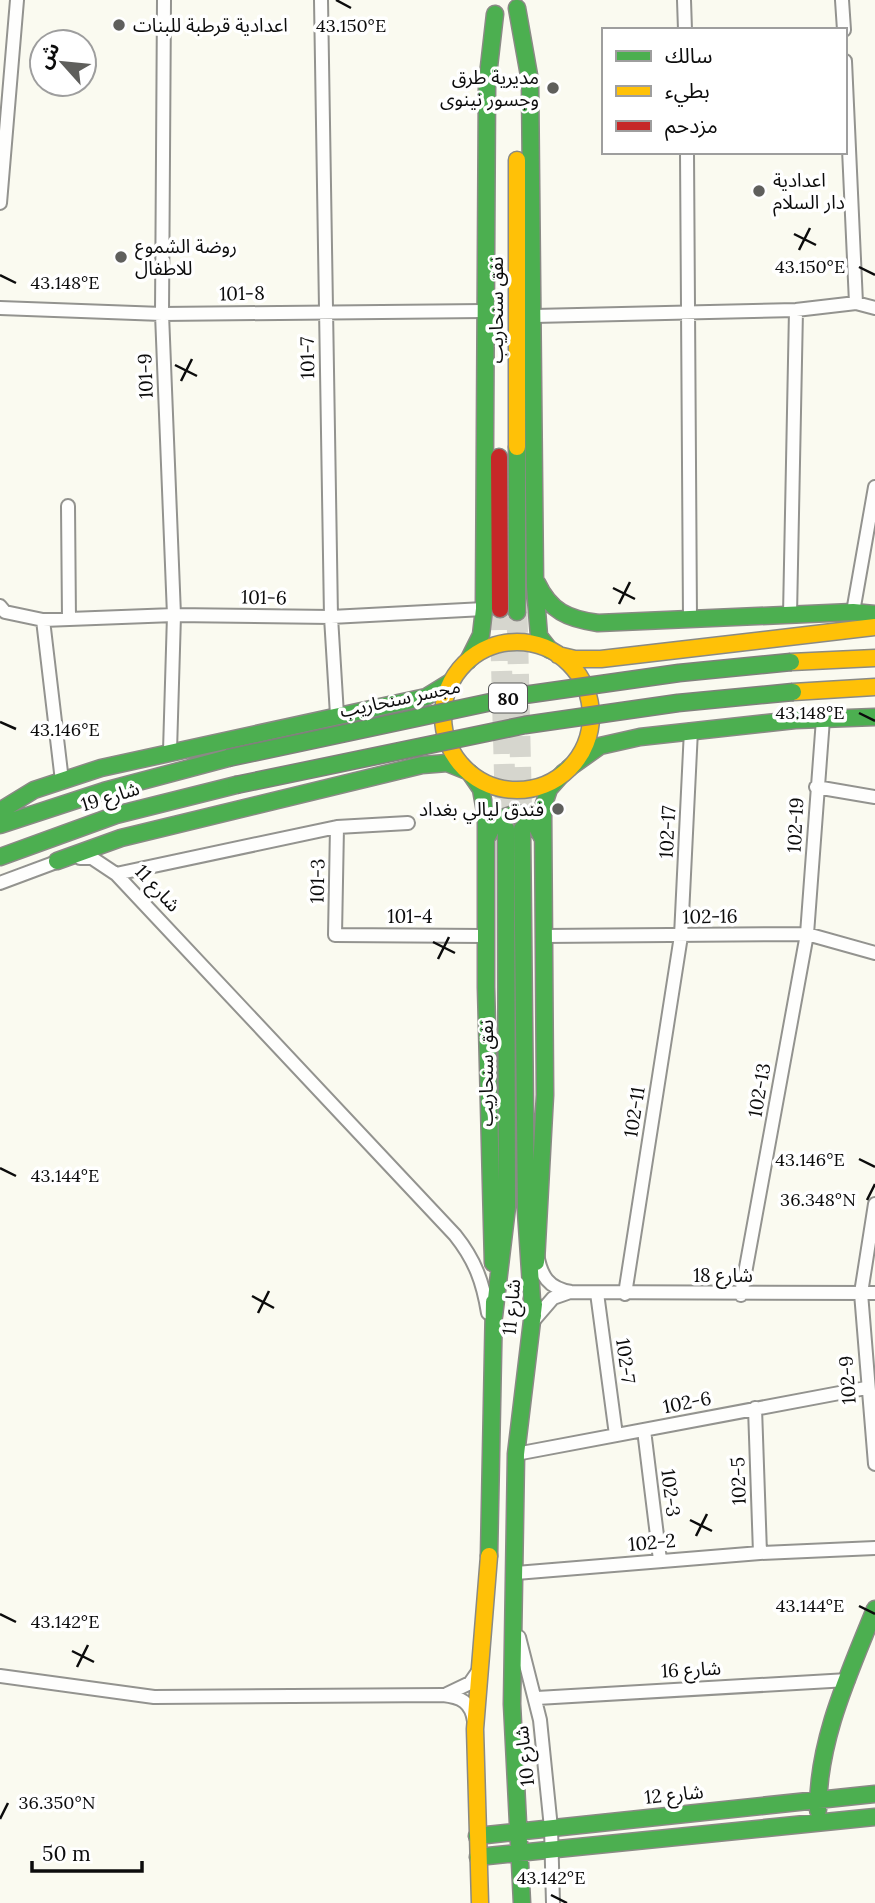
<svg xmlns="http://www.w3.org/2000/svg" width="875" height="1903" font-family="Lora,'Noto Sans Arabic',serif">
	<rect width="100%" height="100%" fill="#fafaf0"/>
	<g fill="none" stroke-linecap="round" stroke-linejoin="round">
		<path stroke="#d6d6ce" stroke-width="21" stroke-dasharray="21 10" stroke-linecap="butt" d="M500,609L506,829
			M517,612L522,829"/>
		<defs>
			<path id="street" d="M164,0L162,314L174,615L170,751
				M321,0L331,617L337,715
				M684,0L685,30
				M842,0L844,30
				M845,61L856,303
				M687,152L690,619
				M0,203L17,0
				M0,308L162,314L484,311
				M534,316L796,310L856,303L875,308
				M68,506L69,619
				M0,606L5,612L43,620L174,615L331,617L484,609
				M853,612L875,487
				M790,615L796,310
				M43,620L62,781
				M816,787L875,797
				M337,827L335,935L485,936
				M80,858H92L116,874L455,1235C475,1260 483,1282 488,1313
				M116,874L337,827L408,823
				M0,883L59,861
				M543,936L807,934L875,953
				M875,1204L861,1293L875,1464
				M537,1254C541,1276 548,1288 571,1292L875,1293
				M597,1293L616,1435
				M625,1294L681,936L691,730
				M741,1295L807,934L823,719
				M534,1320L553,1298L570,1292
				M755,1408L760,1553
				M644,1430L660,1560
				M516,1454L866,1388
				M516,1573L760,1553L875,1548
				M519,1637L540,1720L551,1828L553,1903
				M0,1676L154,1697L443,1695C461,1697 471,1702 474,1721
				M447,1694L470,1683L479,1670
				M537,1698L848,1680"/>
			<path id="fast" d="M517,8L530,81L535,586L539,636L550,650
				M517,447V612
				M537,583C550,611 568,619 598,623L853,612L875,614
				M468,661L481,635L484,609L487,84L495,14
				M569,768L600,746L640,737L795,720L875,717
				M470,773L481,789L486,817V987L493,1263
				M0,811L34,790L101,768L426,697L452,681
				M0,825L104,791L228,758
				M522,829L526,1211L533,1316
				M487,837L496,820L517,813L532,818L542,837
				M0,857L116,815L236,785
				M57,861L121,838L422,765L447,763L467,771
				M536,1262L545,1095L543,807L549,789L564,772
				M494,1316L507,1207L506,829
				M489,1556L494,1302
				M818,1810C818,1739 849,1674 875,1609
				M477,1836L875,1794
				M478,1857L875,1817
				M522,1903L512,1704L516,1454L534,1304"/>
			<path id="slow" d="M517,160V447
				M443 716a74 74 0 1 1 148 0a74 74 0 1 1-148 0Z
				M558,655L575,659H601L875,627
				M791,662L875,658
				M793,692L875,687
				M480,1903L475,1729L489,1556"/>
			<path id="jam" d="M499,457L500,609"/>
		</defs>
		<use href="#street" stroke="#93938f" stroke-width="16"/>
		<use href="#fast" stroke="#8a8a85" stroke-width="19"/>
		<use href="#slow" stroke="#8a8a85" stroke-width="19"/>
		<use href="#jam" stroke="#8a8a85" stroke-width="19"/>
		<use href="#street" stroke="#fefefd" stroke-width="12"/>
		<use href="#fast" stroke="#4caf50" stroke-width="16"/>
		<use href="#slow" stroke="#ffc107" stroke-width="16"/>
		<use href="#jam" stroke="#c62828" stroke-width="16"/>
		<defs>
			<path id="fast-bridge" d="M228,758L524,695L679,673L791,662
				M236,785L525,725L678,703L793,692"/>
		</defs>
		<use href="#fast-bridge" stroke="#80807c" stroke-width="19" stroke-linecap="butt"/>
		<use href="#fast-bridge" stroke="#4caf50" stroke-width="16"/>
	</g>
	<path fill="none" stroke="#0c0c0c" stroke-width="2.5" d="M336,0L351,8M794,234L816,245M799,250L810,228M859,267L875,275M0,275L16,283M175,365L197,376M181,381L192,359M613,588L635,599M619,604L630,582M859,713L875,721M0,722L16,729M433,942L455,953M438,959L449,937M859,1159L875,1167M0,1168L16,1176M867,1200L875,1184M252,1296L274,1308M258,1313L269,1291M690,1520L712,1531M696,1536L707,1514M859,1606L875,1614M0,1614L16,1622M72,1651L94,1662M77,1667L88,1645M0,1819L8,1803M551,1895L567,1903"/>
	<g fill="#5f5f5c" stroke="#fff" stroke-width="2.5">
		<circle cx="119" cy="25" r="7"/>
		<circle cx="553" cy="88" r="7"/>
		<circle cx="759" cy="191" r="7"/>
		<circle cx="121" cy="257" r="7"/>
		<circle cx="558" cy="809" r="7"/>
	</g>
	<g text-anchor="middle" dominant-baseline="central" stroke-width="7" stroke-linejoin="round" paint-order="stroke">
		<rect fill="#fff" stroke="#555" stroke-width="2" x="489" y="683.5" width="38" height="29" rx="5"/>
		<g font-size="18" font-weight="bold" fill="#0c0c0c">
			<text x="508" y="698">80</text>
		</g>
		<g font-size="19" fill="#0c0c0c" stroke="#fff" text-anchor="start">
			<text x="133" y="25">اعدادية قرطبة للبنات</text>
			<text x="539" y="77" text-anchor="end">مديرية طرق<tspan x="539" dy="22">وجسور نينوى</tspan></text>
			<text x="773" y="180">اعدادية<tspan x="773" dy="22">دار السلام</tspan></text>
			<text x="135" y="246">روضة الشموع<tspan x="135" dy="22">للاطفال</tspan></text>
			<text x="544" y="809" text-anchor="end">فندق ليالي بغداد</text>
		</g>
		<g font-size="19" fill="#0c0c0c" stroke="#fff">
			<text transform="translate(242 293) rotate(-1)">101-8</text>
			<text transform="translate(496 310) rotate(-90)">نفق سنحاريب</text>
			<text transform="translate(307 358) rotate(-91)">101-7</text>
			<text transform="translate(145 376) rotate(-92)">101-9</text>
			<text transform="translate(264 597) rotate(1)">101-6</text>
			<text transform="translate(400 698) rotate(-12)">مجسر سنحاريب</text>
			<text transform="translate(110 796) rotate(-17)">شارع 19</text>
			<text transform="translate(795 825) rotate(-87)">102-19</text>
			<text transform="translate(667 832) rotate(-87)">102-17</text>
			<text transform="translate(317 881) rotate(-89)">101-3</text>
			<text transform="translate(158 888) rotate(47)">شارع 11</text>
			<text x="410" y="916">101-4</text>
			<text transform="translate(710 916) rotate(-1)">102-16</text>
			<text transform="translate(486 1073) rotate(-90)">نفق سنحاريب</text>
			<text transform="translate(759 1090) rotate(-80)">102-13</text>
			<text transform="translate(634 1112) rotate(-81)">102-11</text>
			<text x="723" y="1275">شارع 18</text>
			<text transform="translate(511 1307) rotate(-85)">شارع 11</text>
			<text transform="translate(626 1361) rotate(82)">102-7</text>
			<text transform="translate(847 1380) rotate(-94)">102-9</text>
			<text transform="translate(687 1402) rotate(-11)">102-6</text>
			<text transform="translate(738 1481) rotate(-92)">102-5</text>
			<text transform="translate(671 1493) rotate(83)">102-3</text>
			<text transform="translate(652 1542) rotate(-5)">102-2</text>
			<text transform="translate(691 1669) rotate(-3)">شارع 16</text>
			<text transform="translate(524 1756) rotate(-96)">شارع 10</text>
			<text transform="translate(674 1794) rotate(-6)">شارع 12</text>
		</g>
	</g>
	<g font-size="18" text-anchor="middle" fill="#0c0c0c" stroke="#fff" stroke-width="7" stroke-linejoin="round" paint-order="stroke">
		<text x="351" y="32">43.150°E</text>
		<text x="810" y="273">43.150°E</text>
		<text x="65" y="289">43.148°E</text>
		<text x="810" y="719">43.148°E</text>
		<text x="65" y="736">43.146°E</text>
		<text x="810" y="1166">43.146°E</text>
		<text x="65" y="1182">43.144°E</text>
		<text x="818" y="1206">36.348°N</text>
		<text x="810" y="1612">43.144°E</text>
		<text x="65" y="1628">43.142°E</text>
		<text x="57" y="1809">36.350°N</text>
		<text x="551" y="1884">43.142°E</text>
	</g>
	<rect x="602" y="28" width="245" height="126" fill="#ffffff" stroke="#9e9e9e" stroke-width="2"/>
	<rect x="616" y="51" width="35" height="10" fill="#4caf50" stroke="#9e9e9e" stroke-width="2"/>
	<text x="665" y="63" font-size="21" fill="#0c0c0c">سالك</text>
	<rect x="616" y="86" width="35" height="10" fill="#ffc107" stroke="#9e9e9e" stroke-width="2"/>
	<text x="665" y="98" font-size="21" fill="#0c0c0c">بطيء</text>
	<rect x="616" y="121" width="35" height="10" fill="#c62828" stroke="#9e9e9e" stroke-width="2"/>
	<text x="665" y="133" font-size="21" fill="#0c0c0c">مزدحم</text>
	<g transform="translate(63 63) rotate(297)"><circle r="33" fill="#ffffff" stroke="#9e9e9e" stroke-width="2"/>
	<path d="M0-5L12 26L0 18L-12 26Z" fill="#5f5f5c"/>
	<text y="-10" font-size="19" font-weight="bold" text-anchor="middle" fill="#0c0c0c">ش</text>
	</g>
	<path d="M32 1861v10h110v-10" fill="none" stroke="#0c0c0c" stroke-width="3.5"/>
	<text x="42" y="1861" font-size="21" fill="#0c0c0c" stroke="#ffffff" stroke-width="5" paint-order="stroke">50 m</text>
</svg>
